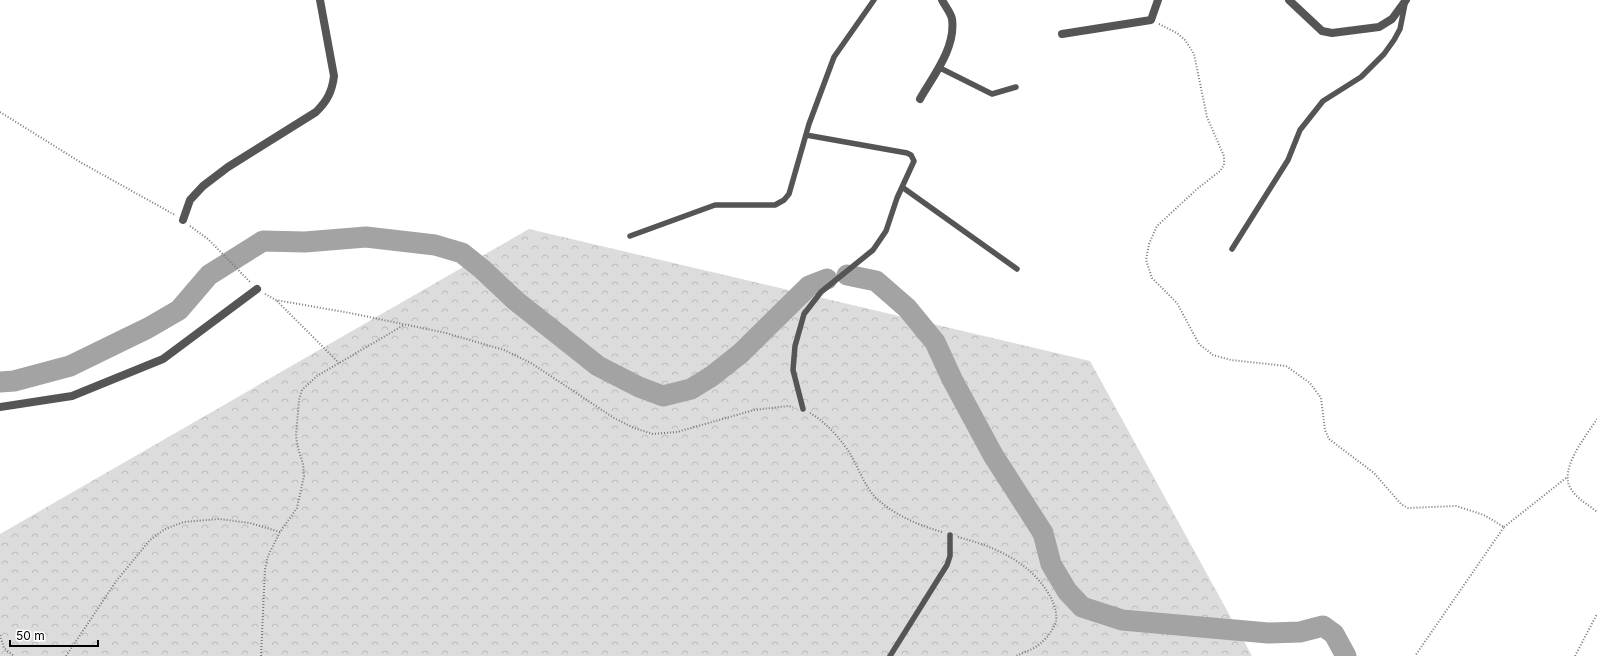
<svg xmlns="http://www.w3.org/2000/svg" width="1597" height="656" font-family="Inter,sans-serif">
	<defs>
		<pattern id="forest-crowns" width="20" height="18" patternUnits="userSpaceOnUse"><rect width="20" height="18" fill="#dcdcdc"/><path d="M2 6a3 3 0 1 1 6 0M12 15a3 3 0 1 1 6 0" fill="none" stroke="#bbb"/></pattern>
	</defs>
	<rect width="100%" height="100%" fill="#fff"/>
	<path fill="url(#forest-crowns)" d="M529,229L1090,361L1252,656H0V534Z"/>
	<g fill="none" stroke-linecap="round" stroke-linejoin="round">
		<path stroke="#a3a3a3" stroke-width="21" d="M847,275L876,281L907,308L935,342L952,379L993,455L1043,533L1051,564L1067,591L1082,607L1122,620L1268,633L1300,632L1323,626L1334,634L1346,656
			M0,382L14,381L70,366L148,328L179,310L209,275L263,241L305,242L366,237L435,245L462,253L482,269L516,301L598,366L639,387L663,396L691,389L712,376L741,353L809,286L827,279"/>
		<path stroke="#777" stroke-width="2" stroke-dasharray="1 2" stroke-linecap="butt" d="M1159,24L1177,33L1185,40L1194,54L1207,117L1224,156V165L1220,171L1197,189L1157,226L1149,244L1146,260L1152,278L1177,303L1199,344L1213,355L1231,360L1286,366L1310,383L1321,398L1325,430L1329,439L1374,473L1401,504L1408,508L1456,506L1484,515L1504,527L1415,656
			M0,112L80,162L175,215
			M190,226L208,239L251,283
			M265,294L276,300L350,313L446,333L504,350L531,363L614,418L634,428L653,434L677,432L754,410L788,406L793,407
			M277,301L339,363
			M810,413C826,422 843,441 852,457C859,470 865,486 875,497C894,515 918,525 942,532
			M1597,419C1586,436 1558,470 1571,489C1577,499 1589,505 1597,512
			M1504,527L1566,478
			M958,537C980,543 1004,551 1022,565C1037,575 1059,601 1056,621C1054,629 1047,638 1041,643C1035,649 1024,652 1016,656
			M0,635L4,648L14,656
			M66,656L117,580L150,540L165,529L184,522L219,519L250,523L280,532
			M261,656L265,569L268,556L280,532L297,508L304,476L303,464L298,448L296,436L299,400L302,390L317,376L404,325
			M1575,656L1597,614"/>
		<path stroke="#555" stroke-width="5.5" d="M938,67L992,94L1016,87
			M902,187L1017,269
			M630,236L715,205H775L784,200L789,194L809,124L834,57L874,0
			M1232,249L1288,160L1300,130L1323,101L1361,77L1384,54L1394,40L1400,29L1405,4
			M803,409L793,370L795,346L804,314L821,292L873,250L886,231L897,198L914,161L911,155L907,153L806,135
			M890,656L947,565L950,556V535"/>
		<path stroke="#555" stroke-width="8" d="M1289,0L1322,31L1332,33L1379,27L1392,19L1406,0
			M1062,34L1151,20L1158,0
			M920,99C933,76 956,48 952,19C951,13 945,6 942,0
			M183,220L190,200L203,186L228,167L316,112C327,101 332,92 334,76L320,0
			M0,407L72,396L163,359L257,289"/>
	</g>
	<path d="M10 640v6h88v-6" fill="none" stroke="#000000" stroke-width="2"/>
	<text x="16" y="640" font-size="12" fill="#000000" stroke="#ffffff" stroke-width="3" paint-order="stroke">50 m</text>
</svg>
